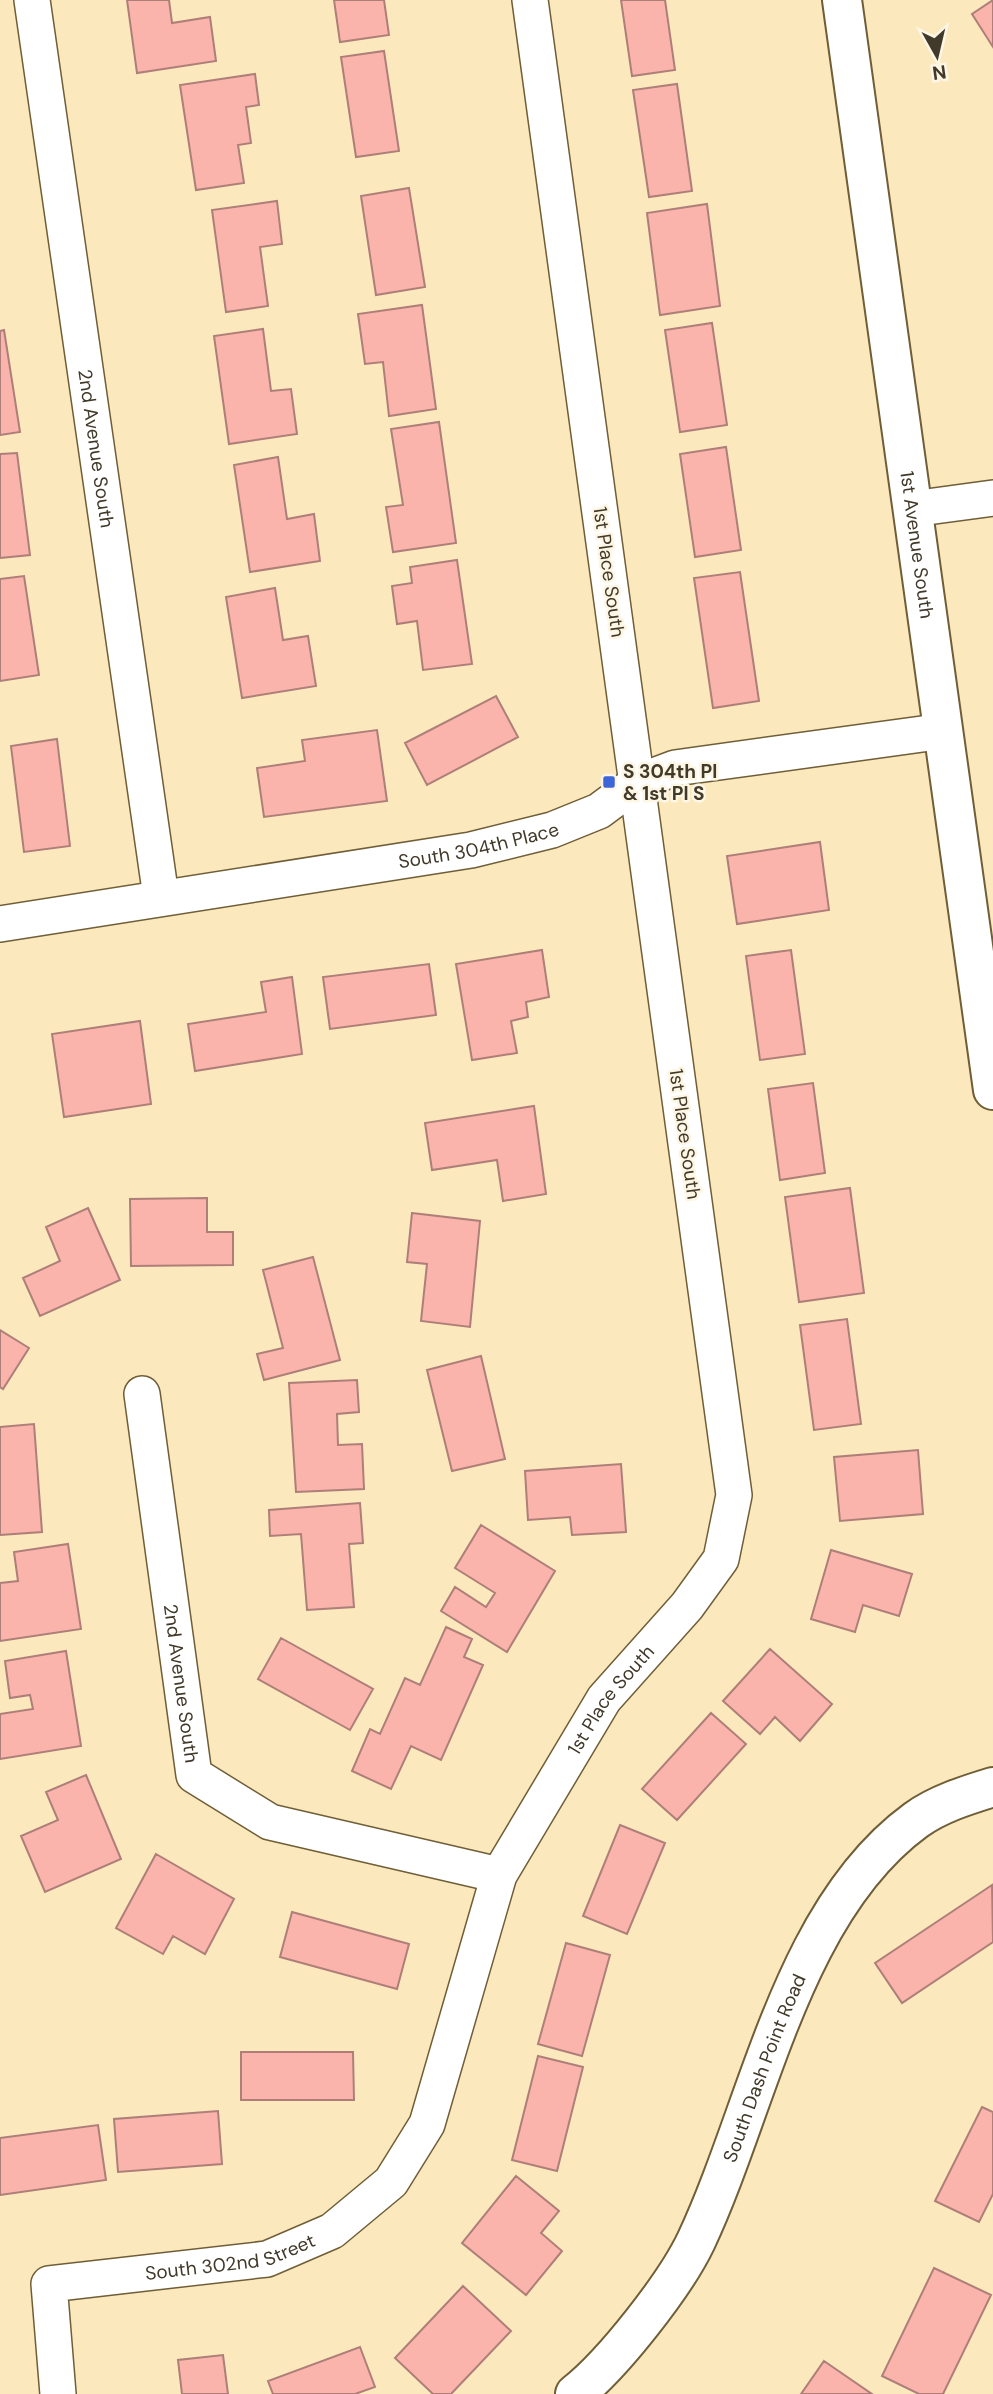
<svg xmlns="http://www.w3.org/2000/svg" width="993" height="2394" font-family="'DM Sans',sans-serif">
	<rect width="100%" height="100%" fill="#fbe8bd"/>
	<path fill="#fab4ac" stroke="#ae7f79" stroke-width="2" d="M127,0H169L172,23L210,17L216,61L137,73Z
		M334,0H384L389,35L340,42Z
		M621,0H665L675,70L632,76Z
		M993,0V47L972,14Z
		M384,51L399,151L356,157L341,57Z
		M255,74L259,105L246,107L251,143L238,145L244,183L196,190L180,85Z
		M677,84L692,191L649,197L633,90Z
		M409,188L425,287L376,295L361,196Z
		M277,201L282,244L260,247L268,306L226,312L212,210Z
		M707,204L720,306L660,315L647,213Z
		M422,305L436,409L389,416L383,362L365,364L358,314Z
		M712,323L727,425L680,432L665,330Z
		M263,329L271,391L291,389L297,434L229,444L214,336Z
		M4,330L20,432L0,435V331Z
		M439,422L456,543L393,552L386,507L403,505L391,429Z
		M726,447L741,550L695,557L680,454Z
		M17,453L30,555L0,558V454Z
		M278,457L287,519L314,514L320,561L250,572L234,465Z
		M457,560L472,664L423,670L417,621L397,624L392,586L412,583L410,567Z
		M740,572L759,701L713,708L694,578Z
		M24,576L39,675L0,681V579Z
		M275,588L283,640L308,636L316,686L242,698L226,597Z
		M496,696L518,737L427,785L405,743Z
		M377,730L387,801L264,817L257,768L305,761L302,740Z
		M57,739L70,846L24,852L11,746Z
		M820,842L829,910L737,924L727,856Z
		M542,950L549,997L526,1002L528,1017L511,1021L517,1053L472,1060L456,964Z
		M791,950L805,1054L760,1060L746,956Z
		M429,964L436,1015L330,1029L323,977Z
		M292,977L302,1054L195,1071L188,1024L266,1012L261,982Z
		M140,1021L151,1104L64,1117L52,1034Z
		M813,1083L825,1173L780,1180L768,1089Z
		M534,1106L546,1194L503,1201L497,1160L432,1170L425,1123Z
		M850,1188L864,1293L799,1302L785,1197Z
		M207,1198V1232H233V1265L131,1266L130,1199Z
		M88,1208L120,1280L40,1316L23,1278L60,1261L46,1227Z
		M412,1213L480,1221L470,1327L421,1321L427,1264L407,1262Z
		M313,1257L340,1360L264,1380L257,1354L283,1348L263,1270Z
		M847,1319L861,1424L814,1430L800,1325Z
		M0,1330L29,1348L3,1389L0,1387Z
		M481,1356L505,1459L452,1471L427,1370Z
		M357,1380L359,1412L337,1414L338,1445L362,1444L364,1489L296,1492L289,1383Z
		M34,1424L42,1532L0,1535V1427Z
		M918,1450L923,1514L840,1521L834,1457Z
		M621,1464L626,1532L572,1535L570,1517L528,1520L525,1471Z
		M360,1503L363,1543L349,1544L354,1607L307,1610L301,1534L270,1536L269,1510Z
		M481,1525L555,1571L507,1652L441,1611L455,1587L486,1607L495,1593L455,1568Z
		M68,1544L81,1629L0,1641V1583L18,1581L14,1552Z
		M831,1550L912,1574L899,1616L863,1605L855,1632L811,1619Z
		M446,1627L472,1639L464,1657L483,1665L441,1760L411,1746L391,1789L352,1771L370,1729L380,1734L405,1678L420,1685Z
		M281,1638L373,1689L350,1730L258,1679Z
		M770,1649L832,1704L800,1741L775,1717L760,1734L723,1701Z
		M66,1651L81,1746L0,1759V1714L33,1709L30,1695L10,1698L5,1661Z
		M711,1713L746,1744L677,1820L642,1789Z
		M86,1775L121,1859L45,1892L21,1836L58,1820L46,1792Z
		M620,1825L665,1843L627,1934L583,1916Z
		M156,1854L234,1899L205,1954L173,1936L163,1954L116,1928Z
		M992,1885L993,1942L902,2003L875,1963Z
		M292,1912L409,1944L397,1989L280,1957Z
		M566,1943L610,1955L582,2056L538,2044Z
		M241,2052H353L354,2100H241Z
		M538,2056L583,2067L557,2171L512,2160Z
		M982,2107L993,2112V2194L979,2222L935,2201Z
		M218,2111L222,2164L118,2172L114,2119Z
		M98,2125L106,2180L0,2195V2138Z
		M516,2176L559,2211L541,2233L562,2251L526,2295L462,2243Z
		M934,2268L991,2295L943,2394H919L882,2376Z
		M463,2286L511,2331L451,2394H433L395,2358Z
		M360,2347L375,2387L355,2394H273L268,2381Z
		M223,2355L228,2394H182L178,2360Z
		M824,2361L872,2394H801Z"/>
	<g fill="none" stroke-linecap="round" stroke-linejoin="round">
		<defs>
			<g id="street">
				<path id="s1" d="M32,0L161,897"/>
				<path d="M912,509L993,498"/>
				<path id="s2" d="M0,924L471,850L552,830L599,811L638,782L675,768L944,731"/>
				<path id="s3" d="M142,1394L194,1775L270,1822L499,1875"/>
				<path id="s4" d="M58,2394L49,2284L267,2259L332,2231L391,2182L427,2124L499,1875L604,1699L687,1606L721,1559L734,1495L530,0"/>
			</g>
			<g id="secondary">
				<path id="s5" d="M842,0L993,1090"/>
				<path id="s6" d="M575,2394C613,2364 675,2285 696,2241C759,2107 791,1911 916,1820C938,1804 967,1795 993,1787"/>
			</g>
		</defs>
		<use href="#street" stroke="#6f5e37" stroke-width="38"/>
		<use href="#secondary" stroke="#6f5e37" stroke-width="42"/>
		<use href="#street" stroke="#fff" stroke-width="35"/>
		<use href="#secondary" stroke="#fff" stroke-width="38"/>
	</g>
	<rect fill="#3e65d7" stroke="#fef6e5" stroke-width="2.5" x="602" y="775" width="14" height="14" rx="3.5"/>
	<g text-anchor="middle" dominant-baseline="central" stroke-width="5" stroke-linejoin="round" paint-order="stroke">
		<g font-size="19" fill="#413929" stroke="#fef6e5">
			<text stroke="none"><textPath href="#s1" startOffset="453">2nd Avenue South</textPath></text>
			<text stroke="none"><textPath href="#s5" startOffset="550">1st Avenue South</textPath></text>
			<text transform="translate(609 572) rotate(82)">1st Place South</text>
			<text stroke="none"><textPath href="#s2" startOffset="485">South 304th Place</textPath></text>
			<text transform="translate(685 1134) rotate(82)">1st Place South</text>
			<text stroke="none"><textPath href="#s3" startOffset="292">2nd Avenue South</textPath></text>
			<text stroke="none"><textPath href="#s4" startOffset="1013">1st Place South</textPath></text>
			<text stroke="none"><textPath href="#s6" startOffset="382">South Dash Point Road</textPath></text>
			<text stroke="none"><textPath href="#s4" startOffset="294">South 302nd Street</textPath></text>
		</g>
		<g font-size="19" font-weight="bold" fill="#413929" stroke="#fef6e5" text-anchor="start">
			<text x="623" y="771">S 304th Pl<tspan x="623" dy="22">&amp; 1st Pl S</tspan></text>
		</g>
	</g>
	<g transform="translate(937 56) rotate(172)" stroke="#fef6e5" stroke-width="5" paint-order="stroke">
	<path d="M0-5L12 26L0 18L-12 26Z" fill="#413929"/>
	<text y="-10" font-size="19" font-weight="bold" text-anchor="middle" fill="#413929">N</text>
	</g>
</svg>
